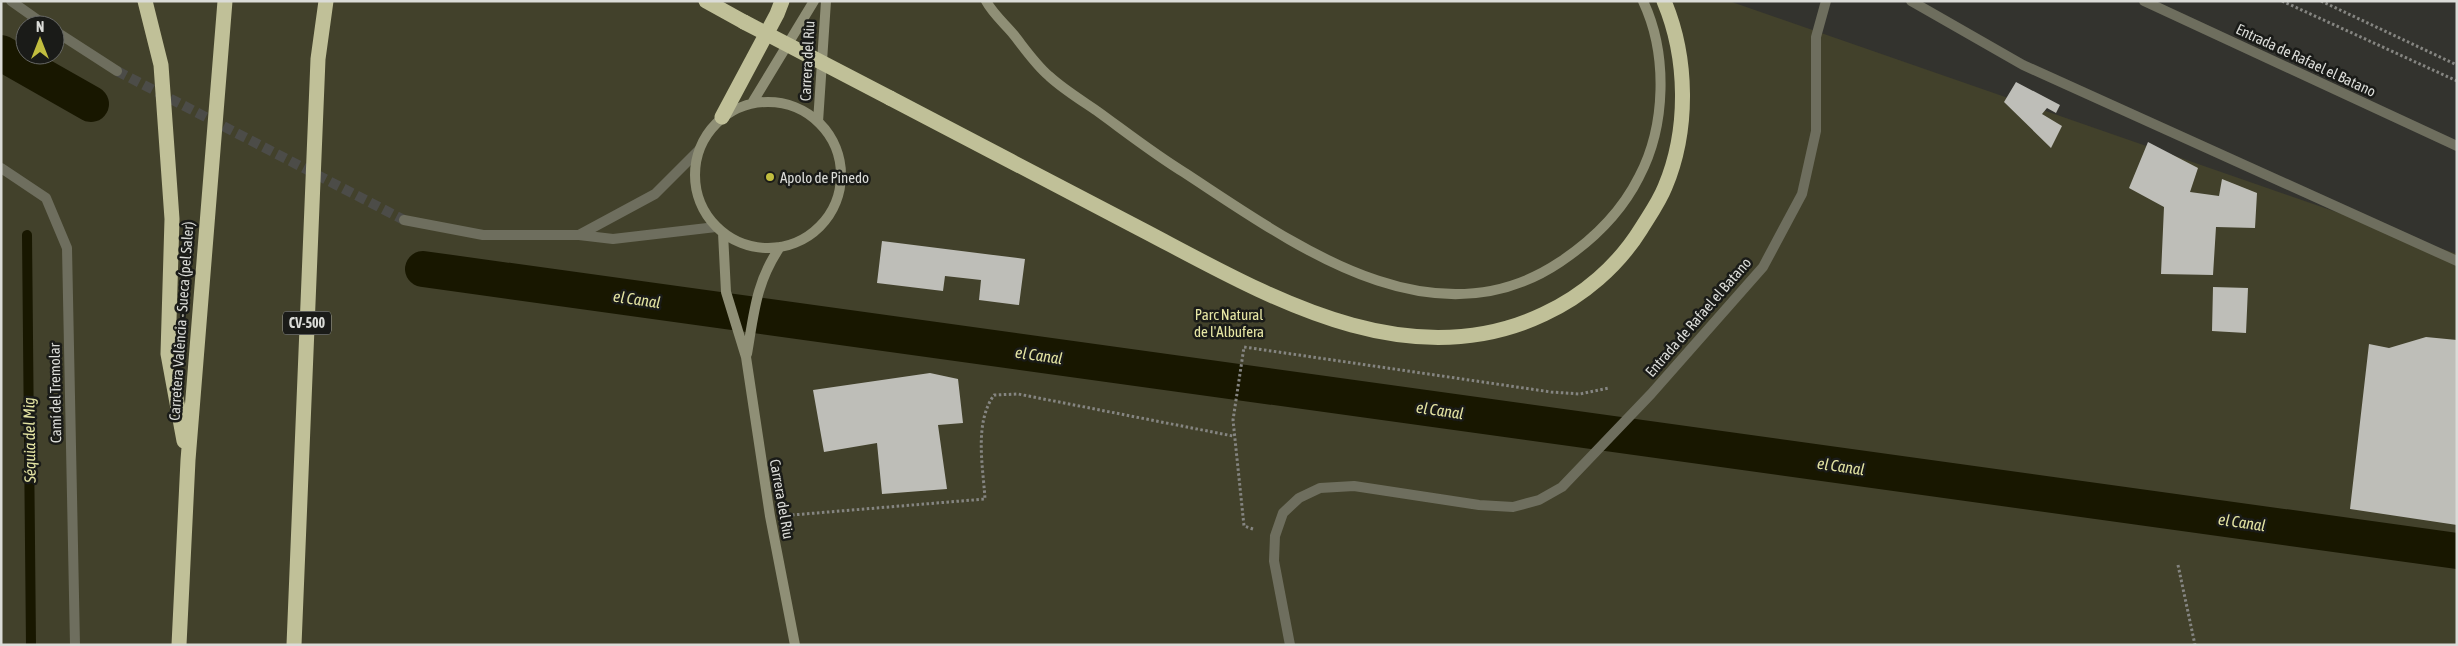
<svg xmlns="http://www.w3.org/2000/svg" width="2458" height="646" font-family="'Asap Condensed',sans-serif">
	<rect width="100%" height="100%" fill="#33332e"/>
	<path fill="#42412b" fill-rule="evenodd" d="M1,1H1729L2457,254V645H1ZM25,25H55V55H25Z"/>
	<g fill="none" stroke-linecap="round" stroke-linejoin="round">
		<path stroke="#181700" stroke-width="10" d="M27,235L31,645"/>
		<path stroke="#181700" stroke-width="36" d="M1,53L91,104
			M423,269L2457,551"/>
	</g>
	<path fill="#bebeb8" d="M2016,82L2060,105L2056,113L2047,108L2042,114L2062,126L2051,148L2004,102Z
		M2148,142L2198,168L2190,192L2219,196L2222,179L2257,193L2255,228L2216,227L2213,275L2161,274L2164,207L2129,188Z
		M882,241L1025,259L1019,305L979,300L981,280L945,276L943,291L877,283Z
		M2213,287L2248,288L2246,333L2212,331Z
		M2426,337L2457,340V525L2350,509L2369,344L2389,348Z
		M930,373L958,379L963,423L938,425L947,489L882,494L877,443L824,452L813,390Z"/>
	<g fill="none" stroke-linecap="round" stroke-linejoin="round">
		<path stroke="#4c4c48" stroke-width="10" stroke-dasharray="10 5" stroke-linecap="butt" d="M117,71L404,220"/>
		<path stroke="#858581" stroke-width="3" stroke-dasharray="2.5 2.5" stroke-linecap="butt" d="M2282,1L2457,81
			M2321,1L2457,65
			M792,515L985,499C983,466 974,423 994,395L1018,394L1233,436
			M1253,529L1244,526L1233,420L1244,347L1551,392L1580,394L1609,388
			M2178,565L2195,645"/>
		<path stroke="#6e6e5e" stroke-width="10" d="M1911,1L2023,65L2457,261"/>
		<path stroke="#6e6e5e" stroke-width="10" d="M11,1L45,25
			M2144,1L2457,146
			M55,31L117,71
			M1,168L46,198L67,248L75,645
			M404,220L483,235H579L613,239L716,227
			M579,235L655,194L699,150
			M1290,645L1274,561L1275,536L1283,513L1299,498L1320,488L1354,486L1479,505L1513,507L1539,500L1562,487L1651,394L1763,267L1802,194L1816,131V37L1826,1"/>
		<path stroke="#8f8f76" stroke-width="10" d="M986,1C993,14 1005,24 1014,35C1025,49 1036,65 1049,76C1063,89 1081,100 1097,111C1126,132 1154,154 1185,173C1292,243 1432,348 1560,262C1593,240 1621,213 1639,177C1666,126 1668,54 1643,1
			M695 175a73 73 0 1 1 146 0a73 73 0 1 1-146 0Z
			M752,103L814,1
			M818,122L826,1
			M723,233L726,292L746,357L770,516L795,645
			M747,354C754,313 756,282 780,247"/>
		<path stroke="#c0c098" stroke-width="15" d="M145,1L161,65L172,219L168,354L184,441
			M706,1L744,22
			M890,98C970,140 1051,182 1131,224C1255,288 1401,382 1544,314C1583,296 1618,266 1641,229C1649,216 1659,202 1665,187C1689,130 1688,58 1664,1
			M722,117L777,14L782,1
			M179,645L188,460L225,1
			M294,645L318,59L326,1"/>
		<path stroke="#c0c098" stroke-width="15" d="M744,22L890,98"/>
	</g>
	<circle fill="#c1bd3f" stroke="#1a1b18" stroke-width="2" cx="770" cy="177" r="5"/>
	<g text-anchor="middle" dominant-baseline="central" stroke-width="5" stroke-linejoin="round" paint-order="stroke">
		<rect fill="#1a1b18" stroke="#a1a29e" stroke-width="1" x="283" y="311.5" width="48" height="23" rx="4"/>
		<g font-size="14" font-weight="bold" fill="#dbdcd8">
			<text x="307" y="323">CV-500</text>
		</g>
		<g font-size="15" fill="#dbdcd8" stroke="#1a1b18">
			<text transform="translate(2306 60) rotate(25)">Entrada de Rafael el Batano</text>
			<text transform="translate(807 61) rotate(-87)">Carrera del Riu</text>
			<text transform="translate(1698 317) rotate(-49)">Entrada de Rafael el Batano</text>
			<text transform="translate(181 321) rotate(-86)">Carretera València - Sueca (pel Saler)</text>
			<text transform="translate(55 393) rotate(-91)">Camí del Tremolar</text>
			<text transform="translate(782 499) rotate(80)">Carrera del Riu</text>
		</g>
		<g font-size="15" fill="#dbdcd8" stroke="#1a1b18" text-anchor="start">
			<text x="780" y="177">Apolo de Pinedo</text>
		</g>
		<g font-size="15" fill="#e6e6a4" stroke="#1a1b18">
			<text x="1229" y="314">Parc Natural<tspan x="1229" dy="17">de l'Albufera</tspan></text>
		</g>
		<g font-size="16" font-style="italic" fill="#e3e3a2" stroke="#1a1b18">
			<text transform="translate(637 299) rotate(8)">el Canal</text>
			<text transform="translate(1039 355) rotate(8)">el Canal</text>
			<text transform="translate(1440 410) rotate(8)">el Canal</text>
			<text transform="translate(29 440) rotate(-91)">Séquia del Mig</text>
			<text transform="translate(1841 466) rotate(8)">el Canal</text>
			<text transform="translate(2242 522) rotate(8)">el Canal</text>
		</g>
	</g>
	<rect width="2458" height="646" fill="none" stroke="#dbdcd8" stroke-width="5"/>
	<g transform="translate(40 40)"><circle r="24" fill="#1a1b18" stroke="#676865"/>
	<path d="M0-4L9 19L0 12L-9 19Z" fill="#c1bd3f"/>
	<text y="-8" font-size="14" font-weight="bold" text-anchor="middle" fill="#dbdcd8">N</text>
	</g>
</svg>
